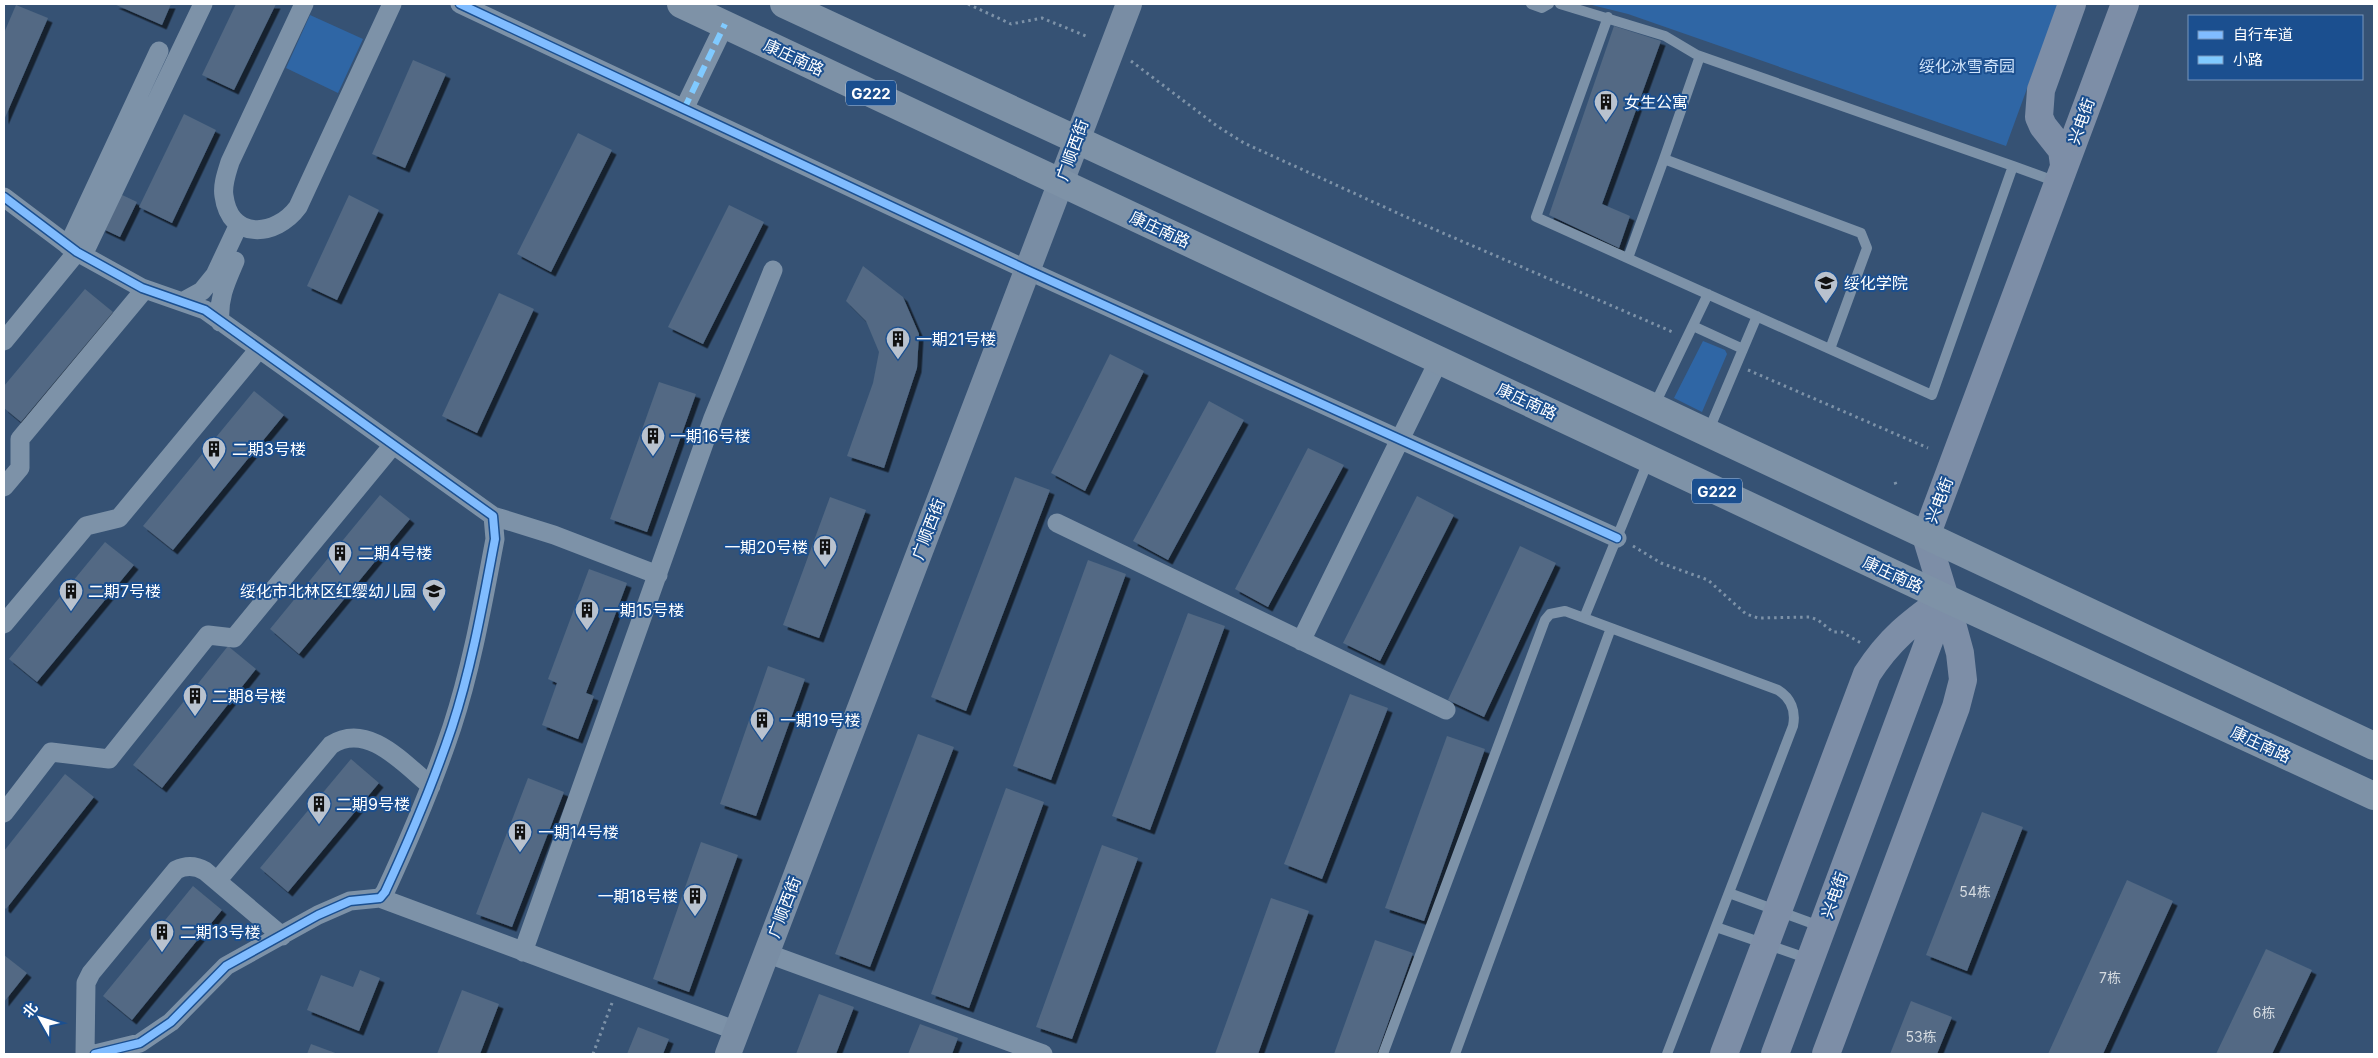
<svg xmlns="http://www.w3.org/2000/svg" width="2378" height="1058" font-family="Inter,'Noto Sans SC',sans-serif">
	<defs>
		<filter id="shadow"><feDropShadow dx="4.5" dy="4.5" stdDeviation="0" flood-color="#0009"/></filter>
	</defs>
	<rect width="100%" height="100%" fill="#365274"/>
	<path fill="#2f66a5" d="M1588,4H2058L2006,146L1628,14Z
		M310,15L363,39L338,93L286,68Z
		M1703,341L1725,350L1727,354L1702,412L1674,398Z"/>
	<path fill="#526984" filter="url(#shadow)" d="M114,4H171L162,25Z
		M236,4H276L234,90L202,75Z
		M16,5L48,18L4,120V33Z
		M1614,26L1661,41L1602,204L1630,216L1619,248L1549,215Z
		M413,60L446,74L405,168L372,154Z
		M184,114L216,130L172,223L139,207Z
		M578,133L612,150L551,272L517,254Z
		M118,193L137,202L120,237L101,228Z
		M349,195L379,210L337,300L307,286Z
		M729,205L764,222L703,344L668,327Z
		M863,266L903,297L919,334L917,368L884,468L847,456L873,383L879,352L866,321L846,301Z
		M85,289L113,312L21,422L4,408V386Z
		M499,293L534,309L477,433L442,416Z
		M1110,354L1144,371L1085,491L1051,473Z
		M659,382L696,394L647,532L610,519Z
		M254,391L284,415L173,550L143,526Z
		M1209,401L1244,420L1168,560L1133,541Z
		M1308,448L1344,465L1268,607L1235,589Z
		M1015,477L1050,490L966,711L931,697Z
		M380,495L410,519L299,654L270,629Z
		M1417,496L1454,515L1380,661L1343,643Z
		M830,497L866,510L819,638L783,625Z
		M105,542L134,565L37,682L9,659Z
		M1520,546L1556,563L1484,717L1448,700Z
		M1088,560L1126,574L1051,780L1013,766Z
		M589,569L627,583L586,693L594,696L578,739L542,725L557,683L548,679Z
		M1188,613L1225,626L1150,830L1112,816Z
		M228,646L256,669L162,788L133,765Z
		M768,666L805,679L756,816L720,804Z
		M1350,694L1388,708L1322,879L1284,864Z
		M918,734L954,747L870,967L835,954Z
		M1447,736L1485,749L1424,921L1385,908Z
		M351,759L379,783L288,892L260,868Z
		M65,774L94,797L6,909L4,907V851Z
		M528,778L564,792L512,927L476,914Z
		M1006,788L1044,802L969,1008L931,994Z
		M1982,812L2023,827L1967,971L1926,955Z
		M701,842L738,855L689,992L653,979Z
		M1102,845L1138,858L1072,1039L1036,1027Z
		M2127,880L2173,901L2103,1054H2048Z
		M193,886L222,910L132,1020L103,996Z
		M1271,898L1309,911L1258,1054H1215Z
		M1375,940L1413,953L1377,1054H1334Z
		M2266,949L2312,970L2272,1054H2216Z
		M4,955L27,973L4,1002Z
		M360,970L380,978L359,1031L307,1010L321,975L353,987Z
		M462,990L499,1004L480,1054H437Z
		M819,994L854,1007L836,1054H796Z
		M1911,1001L1952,1017L1937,1054H1890Z
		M920,1024L958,1038L952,1054H908Z
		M638,1027L669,1039L663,1054H627Z
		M311,1044L338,1054H307Z"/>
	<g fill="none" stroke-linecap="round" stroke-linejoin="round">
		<path stroke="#7d92a8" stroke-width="3" stroke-dasharray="2.5 4" stroke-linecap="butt" d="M968,4L1011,24L1042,18L1086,36
			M1131,61L1217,126L1244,143L1415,221L1675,333
			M1748,370L1928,448
			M1895,482L1897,487
			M1633,546L1661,563L1708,580L1746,614L1758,618L1810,617L1818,620L1833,632H1842L1861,643
			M593,1054L612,1003"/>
		<path stroke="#7d92a8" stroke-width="10" d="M1531,4L1542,8L1549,4
			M1560,4L1665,36L1697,55L2013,166L1932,395L1536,217L1608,17
			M1700,56L1664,159L1861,233L1867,248L1830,349
			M2013,166L2057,182
			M1628,258L1664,159
			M1693,326L1743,349
			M1654,406L1708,294
			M1708,432L1757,316
			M1584,618L1649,459
			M1729,893L1822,927
			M1716,927L1809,959
			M1383,1054L1545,620L1550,614L1565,611L1778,690C1791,698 1796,711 1793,726L1667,1054
			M1455,1054L1611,628"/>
		<path stroke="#7d92a8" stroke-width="19" d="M304,4L230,162C227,172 222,185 224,196C230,241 276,237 298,207L392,4
			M460,4L1027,270L1617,538
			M684,109L725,24
			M4,197L77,252L142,288L205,310L493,516L495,539C483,602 472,666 452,727C433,784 410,838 385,892L380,898L350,901L318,915L226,966L171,1022L140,1043L95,1054
			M68,246L159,51
			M83,255L203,4
			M182,302L202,291L215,275L239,224
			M220,322C218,298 226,282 235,261
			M4,341L77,252
			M4,487L20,468V439L145,289
			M493,516L554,535L658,575
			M1057,523L1446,710
			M4,624L86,526L119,518L259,349
			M1301,641L1439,360
			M4,813L51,752L109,759L208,635L234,638L393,445
			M217,881L331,745C368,721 404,764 431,786
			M380,898L737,1031
			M523,952L713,418L773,270
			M766,953L1043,1054
			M85,1054L86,983L91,973L176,870C186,865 195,865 205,871L282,936"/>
		<path stroke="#798da4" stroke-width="26" d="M728,1054L1129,4"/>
		<path stroke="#7d8ea7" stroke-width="28" d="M2064,165L2062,150L2043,126L2039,117L2041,90L2072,4
			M1724,1054L1867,674C1890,638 1911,623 1945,598L1960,653L1963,680L1956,707L1826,1054
			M1775,1054L1945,598L1926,536L2125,4"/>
		<path stroke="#7e92a7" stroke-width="28" d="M681,4L1945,598L2374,796
			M784,4L1653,407L2374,746"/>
		<path stroke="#80caff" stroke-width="6" stroke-dasharray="12 6" stroke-linecap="butt" d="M684,109L725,24"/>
		<defs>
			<path id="cycleway" d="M460,4L1027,270L1617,538
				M4,197L77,252L142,288L205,310L493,516L495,539C483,602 472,666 452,727C433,784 410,838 385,892L380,898L350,901L318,915L226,966L171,1022L140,1043L95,1054"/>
		</defs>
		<use href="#cycleway" stroke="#1b4f8f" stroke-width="11"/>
		<use href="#cycleway" stroke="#80bcff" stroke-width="8"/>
	</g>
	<defs>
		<symbol id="building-pin" viewBox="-11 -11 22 30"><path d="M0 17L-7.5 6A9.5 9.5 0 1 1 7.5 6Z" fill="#b9c2ce" stroke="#1b4f8f"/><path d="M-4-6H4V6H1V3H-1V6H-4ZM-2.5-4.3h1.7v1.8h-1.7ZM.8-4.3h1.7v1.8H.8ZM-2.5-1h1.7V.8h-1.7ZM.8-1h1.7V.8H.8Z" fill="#111"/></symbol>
		<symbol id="university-pin" viewBox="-11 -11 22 30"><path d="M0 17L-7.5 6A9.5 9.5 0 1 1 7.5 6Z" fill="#b9c2ce" stroke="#1b4f8f"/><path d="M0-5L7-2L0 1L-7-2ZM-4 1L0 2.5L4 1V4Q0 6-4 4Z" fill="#111"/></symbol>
		<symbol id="school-pin" viewBox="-11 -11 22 30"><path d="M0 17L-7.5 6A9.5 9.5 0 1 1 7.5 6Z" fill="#b9c2ce" stroke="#1b4f8f"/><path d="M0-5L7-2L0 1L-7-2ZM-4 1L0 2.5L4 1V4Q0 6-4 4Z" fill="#111"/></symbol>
	</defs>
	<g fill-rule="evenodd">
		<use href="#building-pin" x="1592" y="88" width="28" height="38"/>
		<use href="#university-pin" x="1812" y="269" width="28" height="38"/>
		<use href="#building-pin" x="884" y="325" width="28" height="38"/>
		<use href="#building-pin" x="639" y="422" width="28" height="38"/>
		<use href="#building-pin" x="200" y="435" width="28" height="38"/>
		<use href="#building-pin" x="811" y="533" width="28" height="38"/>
		<use href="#building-pin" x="326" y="539" width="28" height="38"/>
		<use href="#building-pin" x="57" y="577" width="28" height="38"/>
		<use href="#school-pin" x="420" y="577" width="28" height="38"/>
		<use href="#building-pin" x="573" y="596" width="28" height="38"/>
		<use href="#building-pin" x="181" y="682" width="28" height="38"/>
		<use href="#building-pin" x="748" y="706" width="28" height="38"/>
		<use href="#building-pin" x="305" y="790" width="28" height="38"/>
		<use href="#building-pin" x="506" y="818" width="28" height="38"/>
		<use href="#building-pin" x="681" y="882" width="28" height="38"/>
		<use href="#building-pin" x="148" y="918" width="28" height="38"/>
	</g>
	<g text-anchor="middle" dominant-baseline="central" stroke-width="4" stroke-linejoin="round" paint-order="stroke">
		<g font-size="14" fill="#d4dae0">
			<text x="1975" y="891">54栋</text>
			<text x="2110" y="977">7栋</text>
			<text x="2264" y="1012">6栋</text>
			<text x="1921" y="1036">53栋</text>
		</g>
		<g fill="#1b4f8f" stroke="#bbcadd" stroke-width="1">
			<rect x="846" y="80.5" width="50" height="25" rx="4"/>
			<rect x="1692" y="478.5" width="50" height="25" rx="4"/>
		</g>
		<g font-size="15" font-weight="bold" fill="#fff">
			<text x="871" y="93">G222</text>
			<text x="1717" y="491">G222</text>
		</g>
		<g font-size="16" fill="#fff" stroke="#1b4f8f">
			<text transform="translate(794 57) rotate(25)">康庄南路</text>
			<text transform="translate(2081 121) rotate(-70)">兴电街</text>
			<text transform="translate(1072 150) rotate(-70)">广顺西街</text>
			<text transform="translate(1160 229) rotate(25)">康庄南路</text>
			<text transform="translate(1527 401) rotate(25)">康庄南路</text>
			<text transform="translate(1939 500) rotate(-69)">兴电街</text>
			<text transform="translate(928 529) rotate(-69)">广顺西街</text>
			<text transform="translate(1893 574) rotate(25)">康庄南路</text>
			<text transform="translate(2261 744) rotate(25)">康庄南路</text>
			<text transform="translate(1834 895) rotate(-70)">兴电街</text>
			<text transform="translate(784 907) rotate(-69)">广顺西街</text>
		</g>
		<g font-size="16" fill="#cfe3fa" stroke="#1b4f8f">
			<text x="1967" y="66">绥化冰雪奇园</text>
		</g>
		<g font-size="16" fill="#fff" stroke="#1b4f8f" text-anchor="start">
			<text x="1624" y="102">女生公寓</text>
			<text x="1844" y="283">绥化学院</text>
			<text x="916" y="339">一期21号楼</text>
			<text x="670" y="436">一期16号楼</text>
			<text x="232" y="449">二期3号楼</text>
			<text x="808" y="547" text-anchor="end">一期20号楼</text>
			<text x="358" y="553">二期4号楼</text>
			<text x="88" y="591">二期7号楼</text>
			<text x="416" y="591" text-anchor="end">绥化市北林区红缨幼儿园</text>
			<text x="604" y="610">一期15号楼</text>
			<text x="212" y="696">二期8号楼</text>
			<text x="780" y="720">一期19号楼</text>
			<text x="336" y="804">二期9号楼</text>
			<text x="538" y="832">一期14号楼</text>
			<text x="678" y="896" text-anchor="end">一期18号楼</text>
			<text x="180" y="932">二期13号楼</text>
		</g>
	</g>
	<rect width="2378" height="1058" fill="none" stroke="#ffffff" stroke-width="10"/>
	<rect x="2188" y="15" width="175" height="65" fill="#1b4f8f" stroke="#7695bc"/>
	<rect x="2198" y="31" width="25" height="8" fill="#80bcff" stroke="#7695bc"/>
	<text x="2233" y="40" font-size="15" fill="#ffffff">自行车道</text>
	<rect x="2198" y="56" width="25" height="8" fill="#80caff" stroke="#7695bc"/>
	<text x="2233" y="65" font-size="15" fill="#ffffff">小路</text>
	<g transform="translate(40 1018) rotate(309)" stroke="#1b4f8f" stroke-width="4" paint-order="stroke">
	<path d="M0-4L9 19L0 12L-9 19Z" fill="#ffffff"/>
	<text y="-8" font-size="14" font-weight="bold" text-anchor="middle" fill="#ffffff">北</text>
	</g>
</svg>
